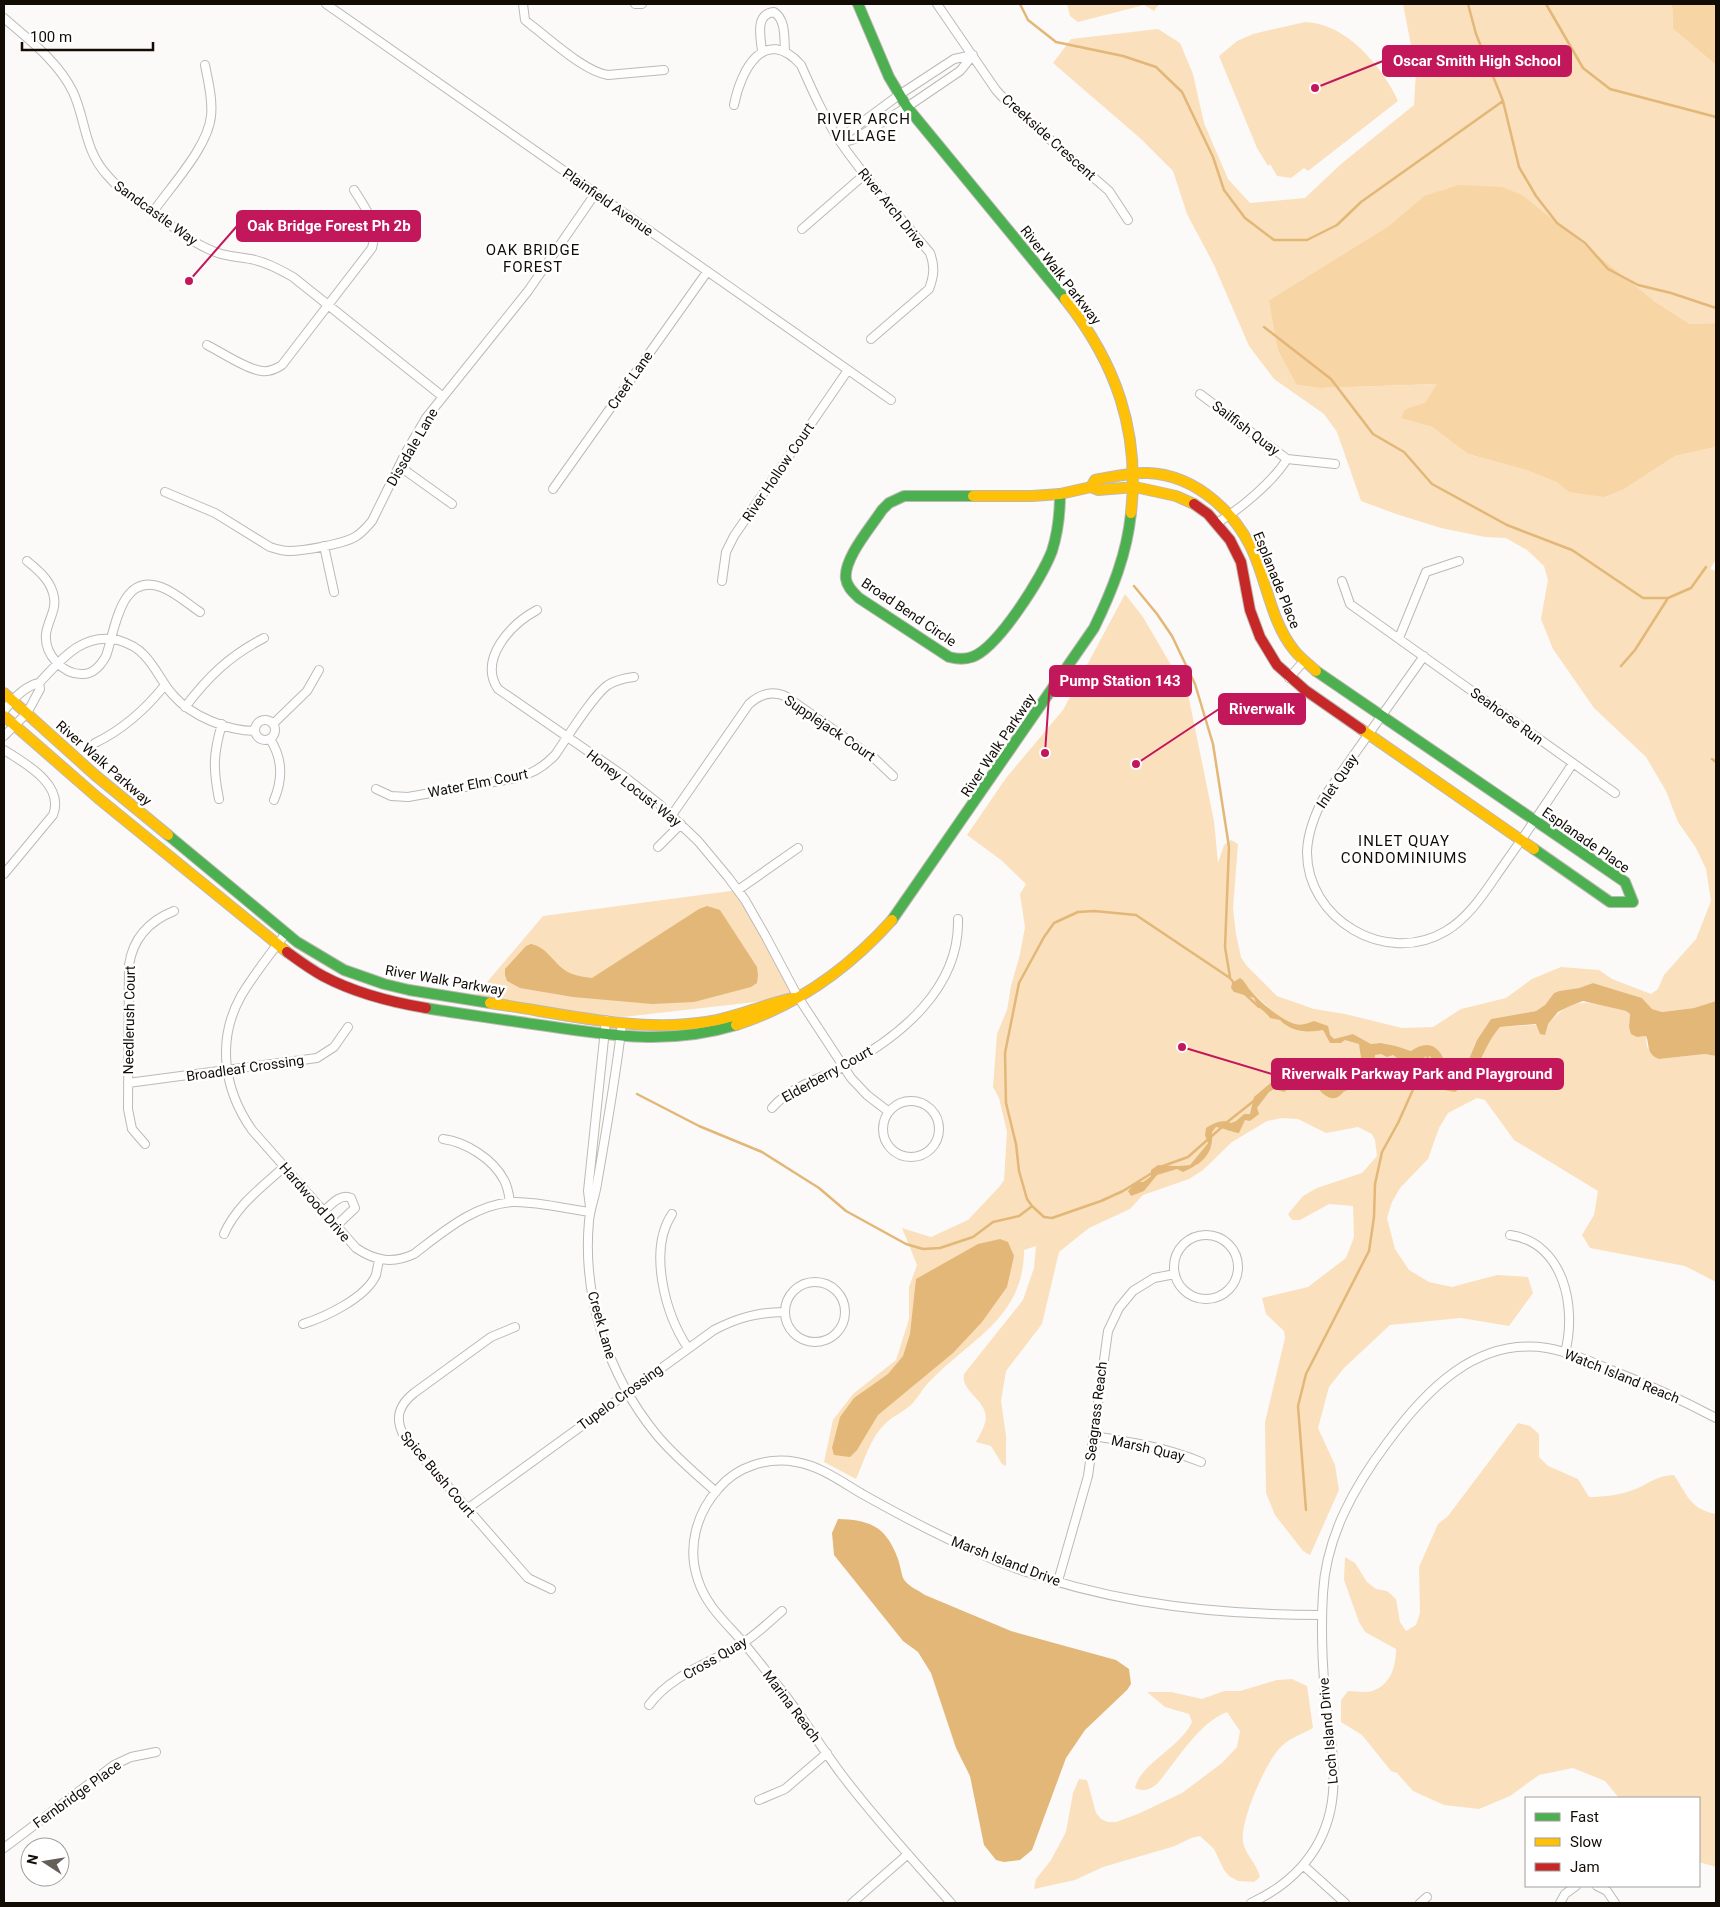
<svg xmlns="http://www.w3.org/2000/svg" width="1720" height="1907" font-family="Roboto,sans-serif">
	<rect width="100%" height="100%" fill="#fcfaf8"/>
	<path fill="#fae0bd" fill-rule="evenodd" d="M1067,4H1159L1154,11L1144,5L1078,22L1070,16Z
		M1403,4H1672L1673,29L1716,65V323L1690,324L1654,301L1424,196L1387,227L1269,300L1297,385L1320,388L1438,384L1425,404L1405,409L1402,418L1432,427L1468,454L1526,470L1556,482L1569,492L1626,488L1675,456L1716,447V562L1715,561L1710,569L1716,571V1001L1694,1008L1662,1012L1652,1009L1642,998L1593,983L1579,988L1559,991L1554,993L1545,1005L1536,1011L1491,1019L1477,1040L1461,1078L1457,1082L1452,1083L1449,1080L1443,1059L1434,1047L1411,1051L1396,1046L1381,1043L1371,1044L1353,1034L1342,1037L1414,1063L1429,1054L1436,1064L1437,1080L1455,1092C1478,1079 1482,1047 1500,1027L1548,1024C1576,993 1589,1003 1626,1011L1630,1014L1629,1027L1637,1037L1646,1036L1647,1047L1659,1059L1705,1054L1716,1056V1282L1685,1266L1590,1248L1582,1235L1594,1215L1598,1191L1514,1140L1485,1100L1477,1098L1448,1113L1439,1128L1428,1159L1400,1188L1392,1202L1387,1218L1395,1249L1409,1270L1429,1282L1452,1287L1497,1275L1528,1277L1533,1293L1509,1326L1461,1318L1390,1325L1344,1368L1329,1387L1318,1428L1335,1465L1339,1490L1310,1555L1303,1551L1275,1515L1266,1493L1265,1422L1285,1338L1284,1331L1266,1314L1262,1298L1308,1287L1346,1258L1354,1237L1353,1206L1329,1204L1300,1220H1292L1288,1214L1303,1196L1317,1188L1362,1173L1377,1156L1375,1140L1372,1134L1358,1127L1326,1133L1298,1119L1282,1118L1267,1121L1232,1142L1203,1170L1189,1179L1143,1195L1130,1209L1089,1228L1059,1252L1042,1324L1006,1371L1001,1401L1006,1436V1466L1002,1464L991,1446L976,1442C979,1436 983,1430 985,1423C991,1401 960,1393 964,1374L1023,1300L1034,1268L1036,1246L1024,1250C1024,1318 970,1339 930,1381C923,1388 918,1398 911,1405C903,1412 891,1417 884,1425C870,1439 864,1461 856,1479L824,1462L833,1420L853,1394L896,1360L909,1319V1287L917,1265L902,1228L931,1237L968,1220L1000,1186L1004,1180L1007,1132L999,1098L993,1087L997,1034L1007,1010L1011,986L1020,954L1025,927L1020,894L1026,884L1001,860L967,835L1006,778L1063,710L1125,594L1143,617L1188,694L1214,821L1218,863L1224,845L1231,840L1238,844L1233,909L1236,934L1241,957L1246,965L1277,996L1314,1009L1345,1014L1402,1028L1433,1027L1461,1009L1506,998L1532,979L1561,967L1599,970L1612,979L1651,994L1658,989L1664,975L1696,939L1711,901L1706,869L1696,848L1678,822L1666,791L1646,757L1594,708L1553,649L1541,619L1548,580L1544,566L1527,550L1506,538L1485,537L1441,528L1396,514L1361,501L1337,432L1324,414L1274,379L1249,346L1214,265L1187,214L1173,171L1141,139L1053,63L1071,39L1158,29L1180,43L1193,74L1204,123L1228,179L1250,203L1305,198L1341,164L1414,105L1416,71ZM1244,981L1249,990L1275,1013L1254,998L1234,992ZM1374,1071C1358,1073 1350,1083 1341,1095L1327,1097L1329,1087L1338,1088L1348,1073ZM1264,1099L1257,1108L1232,1132L1224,1128L1236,1121L1244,1114H1250ZM1208,1143L1196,1166L1165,1171L1156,1175L1144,1191L1143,1182L1164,1165L1178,1166L1190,1165Z
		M1305,22C1346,23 1382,66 1398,101L1308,171L1304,168L1291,178L1277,176L1270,164L1268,166L1257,148L1219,56L1237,41L1253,34Z
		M738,890L798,997L623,1017L472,1000L543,916Z
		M1518,1423L1530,1426L1539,1434V1457L1548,1466L1578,1479L1589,1497C1603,1497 1620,1495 1633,1490C1649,1484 1657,1475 1674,1475C1688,1496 1690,1509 1716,1514V1867L1699,1862V1798H1619L1605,1781L1573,1768L1539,1775L1510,1796L1479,1809L1444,1805L1413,1791L1397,1773L1391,1771L1362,1735L1341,1722V1700L1348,1691C1355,1691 1365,1693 1372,1691C1391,1685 1396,1666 1396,1649L1365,1632L1359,1622L1344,1580L1345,1557L1355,1563L1367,1582L1376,1589L1387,1591L1396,1599L1400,1622L1406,1631L1416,1625L1420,1613L1419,1567L1438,1524L1448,1516Z
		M1292,1679L1307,1686L1313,1728C1302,1734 1287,1739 1279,1749C1265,1764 1240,1821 1243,1842C1246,1856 1256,1862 1260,1877L1254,1882L1238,1881L1229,1876L1224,1870L1214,1849L1200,1836L1191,1838L1175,1846L1103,1867L1075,1880L1034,1889L1036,1879L1051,1860L1066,1832L1073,1793L1079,1779L1087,1780L1096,1813L1101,1819L1108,1822H1116L1138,1814L1182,1793L1222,1763L1237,1747L1240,1731L1227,1712C1198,1723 1177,1761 1157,1784C1149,1790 1144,1792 1135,1788C1140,1764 1181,1747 1192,1722L1189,1714L1165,1707L1147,1692H1171L1202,1699L1224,1691H1240L1277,1680Z"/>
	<path fill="#f8d5a4" d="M1672,4H1716V65L1673,29Z
		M1459,185L1502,187L1522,195L1654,301L1690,324L1716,323V447L1675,456L1626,488L1604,497L1569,492L1556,482L1526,470L1468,454L1432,427L1401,418L1405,409L1425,403L1437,384L1320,388L1297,385L1278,350L1269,300L1387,227L1424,196Z"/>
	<path fill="#e2b778" d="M707,906L720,910L757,967L758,975L757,983L751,987L694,1002L652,1004L573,997L520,988L507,981L505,975V969L526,946L531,944C546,947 552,960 562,968C570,975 582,977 592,978L699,909Z
		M1240,978C1245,981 1246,985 1250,990C1259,1001 1281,1020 1295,1024C1302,1026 1308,1023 1314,1021L1328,1026L1330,1035L1334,1039L1353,1034L1371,1044L1381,1043L1396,1046L1411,1051C1425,1041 1437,1043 1444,1060C1447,1068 1446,1077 1452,1083L1457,1082L1461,1078L1477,1040L1491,1019L1536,1011L1545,1005L1554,993L1559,991L1579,988L1593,983L1642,998L1652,1009L1662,1012L1694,1008L1716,1001V1056L1705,1054L1659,1059C1646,1054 1650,1045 1646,1036L1637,1037L1631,1034L1629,1027L1630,1014L1626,1011L1583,1001L1570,1006L1558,1012L1548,1024L1545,1035L1540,1034L1536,1024L1500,1027C1482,1047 1478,1079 1455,1092L1444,1090L1437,1080L1436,1064L1429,1055L1414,1063L1406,1065L1393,1055L1387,1057L1381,1054L1375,1055L1374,1071C1361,1073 1352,1080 1345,1090C1328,1114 1315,1078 1301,1074L1292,1087L1284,1092L1274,1089L1269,1092L1257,1108L1259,1114L1250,1121L1245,1120L1239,1133C1230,1132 1224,1128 1216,1127L1212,1132C1214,1154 1202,1164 1183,1172L1177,1169L1157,1175L1144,1191L1131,1196L1128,1191L1136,1182H1143L1151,1176V1170L1158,1165L1178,1166L1190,1165L1208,1143L1205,1135L1206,1128C1215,1123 1221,1119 1231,1123L1236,1121L1244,1114H1250L1254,1097L1273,1081L1283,1079L1300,1066L1315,1071L1329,1087L1338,1088L1349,1071L1359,1068L1362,1064L1359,1044L1345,1040L1341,1043H1330L1323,1030C1307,1033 1291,1032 1280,1020L1270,1018C1264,1009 1259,1011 1254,998L1234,992L1231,988L1232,983Z
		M1000,1239L1008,1242L1014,1256L1007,1287L982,1322L953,1353L878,1415L857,1450L850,1457L834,1455L832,1448L840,1417L854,1398L888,1374L903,1356L910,1334L916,1279L978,1244Z
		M838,1519C870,1520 886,1526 898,1559C900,1565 901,1572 903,1578C907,1586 918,1590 925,1595L1011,1631L1116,1660L1129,1669L1131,1684L1127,1690L1085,1730L1066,1758L1032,1850L1020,1860L1004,1862L996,1860L984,1845L970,1776L956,1748L931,1673L918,1652L903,1641L834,1555L832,1533Z"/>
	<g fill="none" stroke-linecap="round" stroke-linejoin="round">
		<path stroke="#e2b778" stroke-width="2.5" d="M1020,4L1028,20L1056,42L1123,56L1156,67L1182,92L1213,157L1224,190L1245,218L1274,240H1307L1337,225L1361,202L1503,101
			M1468,4L1476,34L1503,101L1519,167L1536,196L1557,223L1585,243L1608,269L1638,285L1671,293L1716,308
			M1546,4L1583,68L1610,89L1716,117
			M1264,327L1331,379L1373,434L1404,452L1432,484L1507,525L1572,550L1643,598H1668
			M1134,586L1157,614L1172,636L1195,684L1213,744L1229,847L1225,947L1230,977
			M1621,666L1635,650L1668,598L1691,588L1706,567
			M1712,759L1716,762
			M1245,994L1259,1007
			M1345,1090L1359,1076
			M637,1094L699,1126L762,1152L819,1188L846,1211L906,1244L923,1249L940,1248L973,1237L993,1222L1019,1216L1031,1207
			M1226,1123L1255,1100
			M1163,1166L1188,1157L1222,1127
			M1152,1173L1123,1191L1101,1201L1052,1218L1044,1217L1032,1206L1027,1199L1019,1171L1016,1144L1006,1103L1005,1053L1019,983L1044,937L1054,923L1078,912L1094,911L1136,915L1230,978L1234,983
			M1306,1510L1298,1406L1306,1374L1369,1251L1374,1217L1375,1184L1382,1152L1398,1123L1430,1052"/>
		<defs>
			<path id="street" d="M326,4L891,400
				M523,4L525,20L531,25C551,40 585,72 608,75L664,70
				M635,4H642
				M937,4L996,90L1007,102L1109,191L1128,220
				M4,18C29,40 58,61 73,92C86,120 84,150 107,175C120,191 138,201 154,213C174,227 194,245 218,253C229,257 243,257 255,260C268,263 281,270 293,277L442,396
				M762,52C761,38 754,14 774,12C786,20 784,37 785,51
				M973,55L960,71L907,107L855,139L841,143L849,132L899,95L954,59Z
				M734,105C741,69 765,25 801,65C813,92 825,119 841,143C868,182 900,217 930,253C935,266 934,276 929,289L871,339
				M153,212C171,186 208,147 211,116C213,99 208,81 205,65
				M802,229L864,175
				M207,345C221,352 248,370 262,371C270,372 276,369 282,365L372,248C379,225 366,209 354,190
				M1200,394L1287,459L1335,464
				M399,466L452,504
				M553,489L707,272
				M165,492L215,513L270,547C276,549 283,551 289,551C303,551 343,544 355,537C362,533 367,527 372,521L406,452L426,418L528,291L595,194
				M1217,523C1240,509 1273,482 1287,459
				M324,546L334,592
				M27,561C38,570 49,579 53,593C58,609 48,619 46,634C44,654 63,675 83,674C94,674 101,665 106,656C115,631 120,572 161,587C175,592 188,604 200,612
				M722,581L726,552L734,536L848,370
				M1342,581L1350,604L1615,793
				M537,610C511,624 478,659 498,689L621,774L659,804L698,841L728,877L745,900L765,935L798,997L851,1078L867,1095L889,1112
				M1399,638L1426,572L1459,561
				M1424,656L1324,797C1315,814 1308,831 1307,851C1306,919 1386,967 1446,931C1471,916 1486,890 1503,866C1527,832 1550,798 1573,763
				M1289,678L1304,661
				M39,683C61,660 82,632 118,640C128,643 137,647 144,655C156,667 162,683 173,695C191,716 228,731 255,731
				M185,707C208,677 229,656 264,638
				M4,711C12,700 25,686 39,683L40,689L27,713L4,736
				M255 730a10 10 0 1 1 20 0a10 10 0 1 1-20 0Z
				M273,724L307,691L319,670
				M270,739C283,759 283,779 274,800
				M95,743C124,729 145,710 165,685
				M4,750C25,763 65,785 53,815L4,874
				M376,789L391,796L408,797L516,778C532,774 544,767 555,755C567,738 593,695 608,685C616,680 625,678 634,677
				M219,799C213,769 213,754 222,724
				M672,815L749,704C760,694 773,690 787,697L874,758L893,776
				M658,847L681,824
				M738,890L798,848
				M286,933C271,953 254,974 241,996C216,1041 224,1090 252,1130L356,1248C375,1261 393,1264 414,1254C443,1232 475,1204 513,1202C534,1201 568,1209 590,1212
				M622,1023C616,1077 606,1131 597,1184C595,1197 590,1209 589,1221C582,1297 608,1375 656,1434C673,1455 695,1473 716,1492
				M128,1083L317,1058L334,1047L348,1027
				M883 1129a28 28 0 1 1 56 0a28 28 0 1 1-56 0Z
				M772,1108C791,1086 820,1079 845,1066C900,1037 960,988 958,919
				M443,1139C466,1142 493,1159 504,1180C508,1187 509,1195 510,1202
				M145,1144L132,1129L128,1109L129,965C133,938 149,921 174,911
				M590,1207L588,1191L606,1020
				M323,1212C331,1205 340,1193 351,1198L355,1208L336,1226
				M672,1214C648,1250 665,1314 688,1348
				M224,1234C237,1205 261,1188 284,1167
				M1174 1267a32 32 0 1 1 64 0a32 32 0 1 1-64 0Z
				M1510,1235C1564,1243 1577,1307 1565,1353
				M785 1312a30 30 0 1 1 60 0a30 30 0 1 1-60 0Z
				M303,1324C325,1317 366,1298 376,1275C377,1270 378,1265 379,1260
				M515,1327L491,1337L414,1393C399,1405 394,1418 404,1436L528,1578L551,1589
				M1094,1436C1131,1442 1167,1448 1201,1462
				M467,1509L714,1330C737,1318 758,1312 785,1312
				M1058,1581L1088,1476L1108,1331L1119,1308L1133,1291L1154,1278L1175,1274
				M649,1705C672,1674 711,1663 743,1643C757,1634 769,1622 782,1611
				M759,1800L785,1789L827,1753
				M4,1848L114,1765L131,1757L156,1752
				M1303,1865L1345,1903
				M1597,1886L1607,1891L1615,1903
				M852,1903L908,1854
				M951,1903C914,1861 876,1820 842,1775C820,1746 801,1714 778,1686C766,1671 754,1655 742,1641C725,1622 706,1605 698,1580C687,1548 696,1514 718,1489C737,1466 768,1457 796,1462C821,1466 843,1483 864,1495C898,1514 932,1532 967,1548C1078,1600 1201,1615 1322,1615
				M1251,1903C1290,1885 1320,1855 1330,1812C1339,1773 1329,1731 1325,1692C1322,1659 1321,1626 1323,1593C1326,1537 1354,1487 1387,1443C1425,1391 1476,1337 1547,1348C1569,1352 1590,1361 1611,1370C1647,1384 1682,1400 1716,1418
				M1420,1903L1427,1897
				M1560,1903L1565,1894L1576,1886"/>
			<path id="fast" d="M858,4L889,77L907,107L1065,299
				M973,496H904L889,503L882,510C871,527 843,559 846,579C847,587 853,592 859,598L949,657C957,659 964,660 972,657C998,648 1042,577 1052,551C1058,532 1060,514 1060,494
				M1316,671L1625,882L1633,902H1610L1534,849
				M168,835L297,942L344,970L384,984L409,990L490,1003
				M892,920L1094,628C1112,591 1127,554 1131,513
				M426,1008C466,1015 507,1020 547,1026C612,1036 671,1045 736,1025"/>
			<path id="slow" d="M1065,299C1116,363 1140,431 1131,513
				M1091,487L1095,480C1112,477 1130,472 1148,473C1197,475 1239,515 1256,559C1268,589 1273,624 1294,650C1300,658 1309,664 1316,671
				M973,496H1032L1060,494L1091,487L1098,490L1135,487L1176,496L1194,504
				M4,693L95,775L168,835
				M4,716L98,798L287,952
				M1361,729L1534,849
				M490,1003C560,1013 636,1033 706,1022C736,1018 764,1004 794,998
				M736,1025C798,1005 849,968 892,920"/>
			<path id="jam" d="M1194,504L1208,514L1230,540L1241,562L1250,610L1260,637L1277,665L1305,690L1361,729
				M287,952C298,960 310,969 323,976C355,993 390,1002 426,1008"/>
		</defs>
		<use href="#street" stroke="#bdb9b4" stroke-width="10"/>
		<use href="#fast" stroke="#bdb9b4" stroke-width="12"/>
		<use href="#slow" stroke="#bdb9b4" stroke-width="12"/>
		<use href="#jam" stroke="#bdb9b4" stroke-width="12"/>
		<use href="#street" stroke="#fffefe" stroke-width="8"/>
		<use href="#fast" stroke="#4caf50" stroke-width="10"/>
		<use href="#slow" stroke="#ffc107" stroke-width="10"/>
		<use href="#jam" stroke="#c62828" stroke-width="10"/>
	</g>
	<g text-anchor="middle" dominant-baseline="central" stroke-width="5" stroke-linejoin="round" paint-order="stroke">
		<g font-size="14" fill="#130c05" stroke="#fff">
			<text transform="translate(1049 137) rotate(42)">Creekside Crescent</text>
			<text transform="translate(608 202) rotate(35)">Plainfield Avenue</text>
			<text transform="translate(892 208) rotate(51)">River Arch Drive</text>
			<text transform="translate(156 213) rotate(36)">Sandcastle Way</text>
			<text transform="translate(1061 275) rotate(52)">River Walk Parkway</text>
			<text transform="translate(630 380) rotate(-55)">Creef Lane</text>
			<text transform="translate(1246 428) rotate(37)">Sailfish Quay</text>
			<text transform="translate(412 447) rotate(-60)">Dissdale Lane</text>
			<text transform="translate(778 472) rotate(-56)">River Hollow Court</text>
			<text transform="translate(1277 580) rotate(68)">Esplanade Place</text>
			<text transform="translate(909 612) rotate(34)">Broad Bend Circle</text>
			<text transform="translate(1507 716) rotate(36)">Seahorse Run</text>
			<text transform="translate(830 728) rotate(34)">Supplejack Court</text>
			<text transform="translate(998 745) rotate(-56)">River Walk Parkway</text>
			<text transform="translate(104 763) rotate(41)">River Walk Parkway</text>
			<text transform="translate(1337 781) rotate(-56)">Inlet Quay</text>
			<text transform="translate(478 783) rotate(-11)">Water Elm Court</text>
			<text transform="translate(634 788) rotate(38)">Honey Locust Way</text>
			<text transform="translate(1586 840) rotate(35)">Esplanade Place</text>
			<text transform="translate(445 980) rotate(10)">River Walk Parkway</text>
			<text transform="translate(129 1020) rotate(-89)">Needlerush Court</text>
			<text transform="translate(245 1068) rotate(-8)">Broadleaf Crossing</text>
			<text transform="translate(827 1074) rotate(-29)">Elderberry Court</text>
			<text transform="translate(315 1202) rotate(49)">Hardwood Drive</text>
			<text transform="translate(602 1325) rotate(74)">Creek Lane</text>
			<text transform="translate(1622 1376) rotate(22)">Watch Island Reach</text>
			<text transform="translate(620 1397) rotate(-36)">Tupelo Crossing</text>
			<text transform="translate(1096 1411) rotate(-83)">Seagrass Reach</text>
			<text transform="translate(1148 1448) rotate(13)">Marsh Quay</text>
			<text transform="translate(438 1474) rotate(50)">Spice Bush Court</text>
			<text transform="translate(1006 1561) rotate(21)">Marsh Island Drive</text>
			<text transform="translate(715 1658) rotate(-30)">Cross Quay</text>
			<text transform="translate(792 1706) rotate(53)">Marina Reach</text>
			<text transform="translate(1328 1731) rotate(-95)">Loch Island Drive</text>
			<text transform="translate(77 1794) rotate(-36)">Fernbridge Place</text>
		</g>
		<g font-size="15" letter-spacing="1" fill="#130c05" stroke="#fff">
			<text x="864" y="119">RIVER ARCH<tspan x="864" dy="17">VILLAGE</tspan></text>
			<text x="533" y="250">OAK BRIDGE<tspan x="533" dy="17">FOREST</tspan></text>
			<text x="1404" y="841">INLET QUAY<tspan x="1404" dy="17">CONDOMINIUMS</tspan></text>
		</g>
	</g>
	<path fill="none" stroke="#c2185b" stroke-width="2" d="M1315 88L1383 61M189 281L237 226M1045 753L1050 681M1136 764L1219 709M1182 1047L1272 1074"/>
	<g fill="#c2185b" stroke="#fff" stroke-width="2">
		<circle cx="1315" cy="88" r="5"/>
		<circle cx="189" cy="281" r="5"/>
		<circle cx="1045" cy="753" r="5"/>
		<circle cx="1136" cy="764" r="5"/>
		<circle cx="1182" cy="1047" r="5"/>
	</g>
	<g fill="#c2185b" stroke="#c2185b" stroke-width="2">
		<rect x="1383" y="46" width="188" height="30" rx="5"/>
		<rect x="237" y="211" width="183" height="30" rx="5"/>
		<rect x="1050" y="666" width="141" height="30" rx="5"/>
		<rect x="1219" y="694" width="86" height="30" rx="5"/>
		<rect x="1272" y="1059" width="291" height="30" rx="5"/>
	</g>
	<g font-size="15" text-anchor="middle" font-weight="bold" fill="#fff">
		<text x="1477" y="66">Oscar Smith High School</text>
		<text x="329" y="231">Oak Bridge Forest Ph 2b</text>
		<text x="1120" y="686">Pump Station 143</text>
		<text x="1262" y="714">Riverwalk</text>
		<text x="1417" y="1079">Riverwalk Parkway Park and Playground</text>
	</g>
	<rect width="1720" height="1907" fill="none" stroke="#130c05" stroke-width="10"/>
	<rect x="1525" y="1797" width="175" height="90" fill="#ffffff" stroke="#a19e9b"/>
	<rect x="1535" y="1813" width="25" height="8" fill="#4caf50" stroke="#a19e9b"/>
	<text x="1570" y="1822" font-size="15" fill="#130c05">Fast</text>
	<rect x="1535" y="1838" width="25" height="8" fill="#ffc107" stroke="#a19e9b"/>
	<text x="1570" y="1847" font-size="15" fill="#130c05">Slow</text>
	<rect x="1535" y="1863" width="25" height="8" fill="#c62828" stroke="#a19e9b"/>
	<text x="1570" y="1872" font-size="15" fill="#130c05">Jam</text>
	<g transform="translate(45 1862) rotate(282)"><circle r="24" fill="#ffffff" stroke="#a19e9b"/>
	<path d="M0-4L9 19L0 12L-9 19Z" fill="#655f5a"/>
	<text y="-8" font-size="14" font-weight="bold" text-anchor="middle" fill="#130c05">N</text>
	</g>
	<path d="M22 42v8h131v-8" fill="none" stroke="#130c05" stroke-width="2.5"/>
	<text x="30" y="42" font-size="15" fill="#130c05" stroke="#ffffff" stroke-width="4" paint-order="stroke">100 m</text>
</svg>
